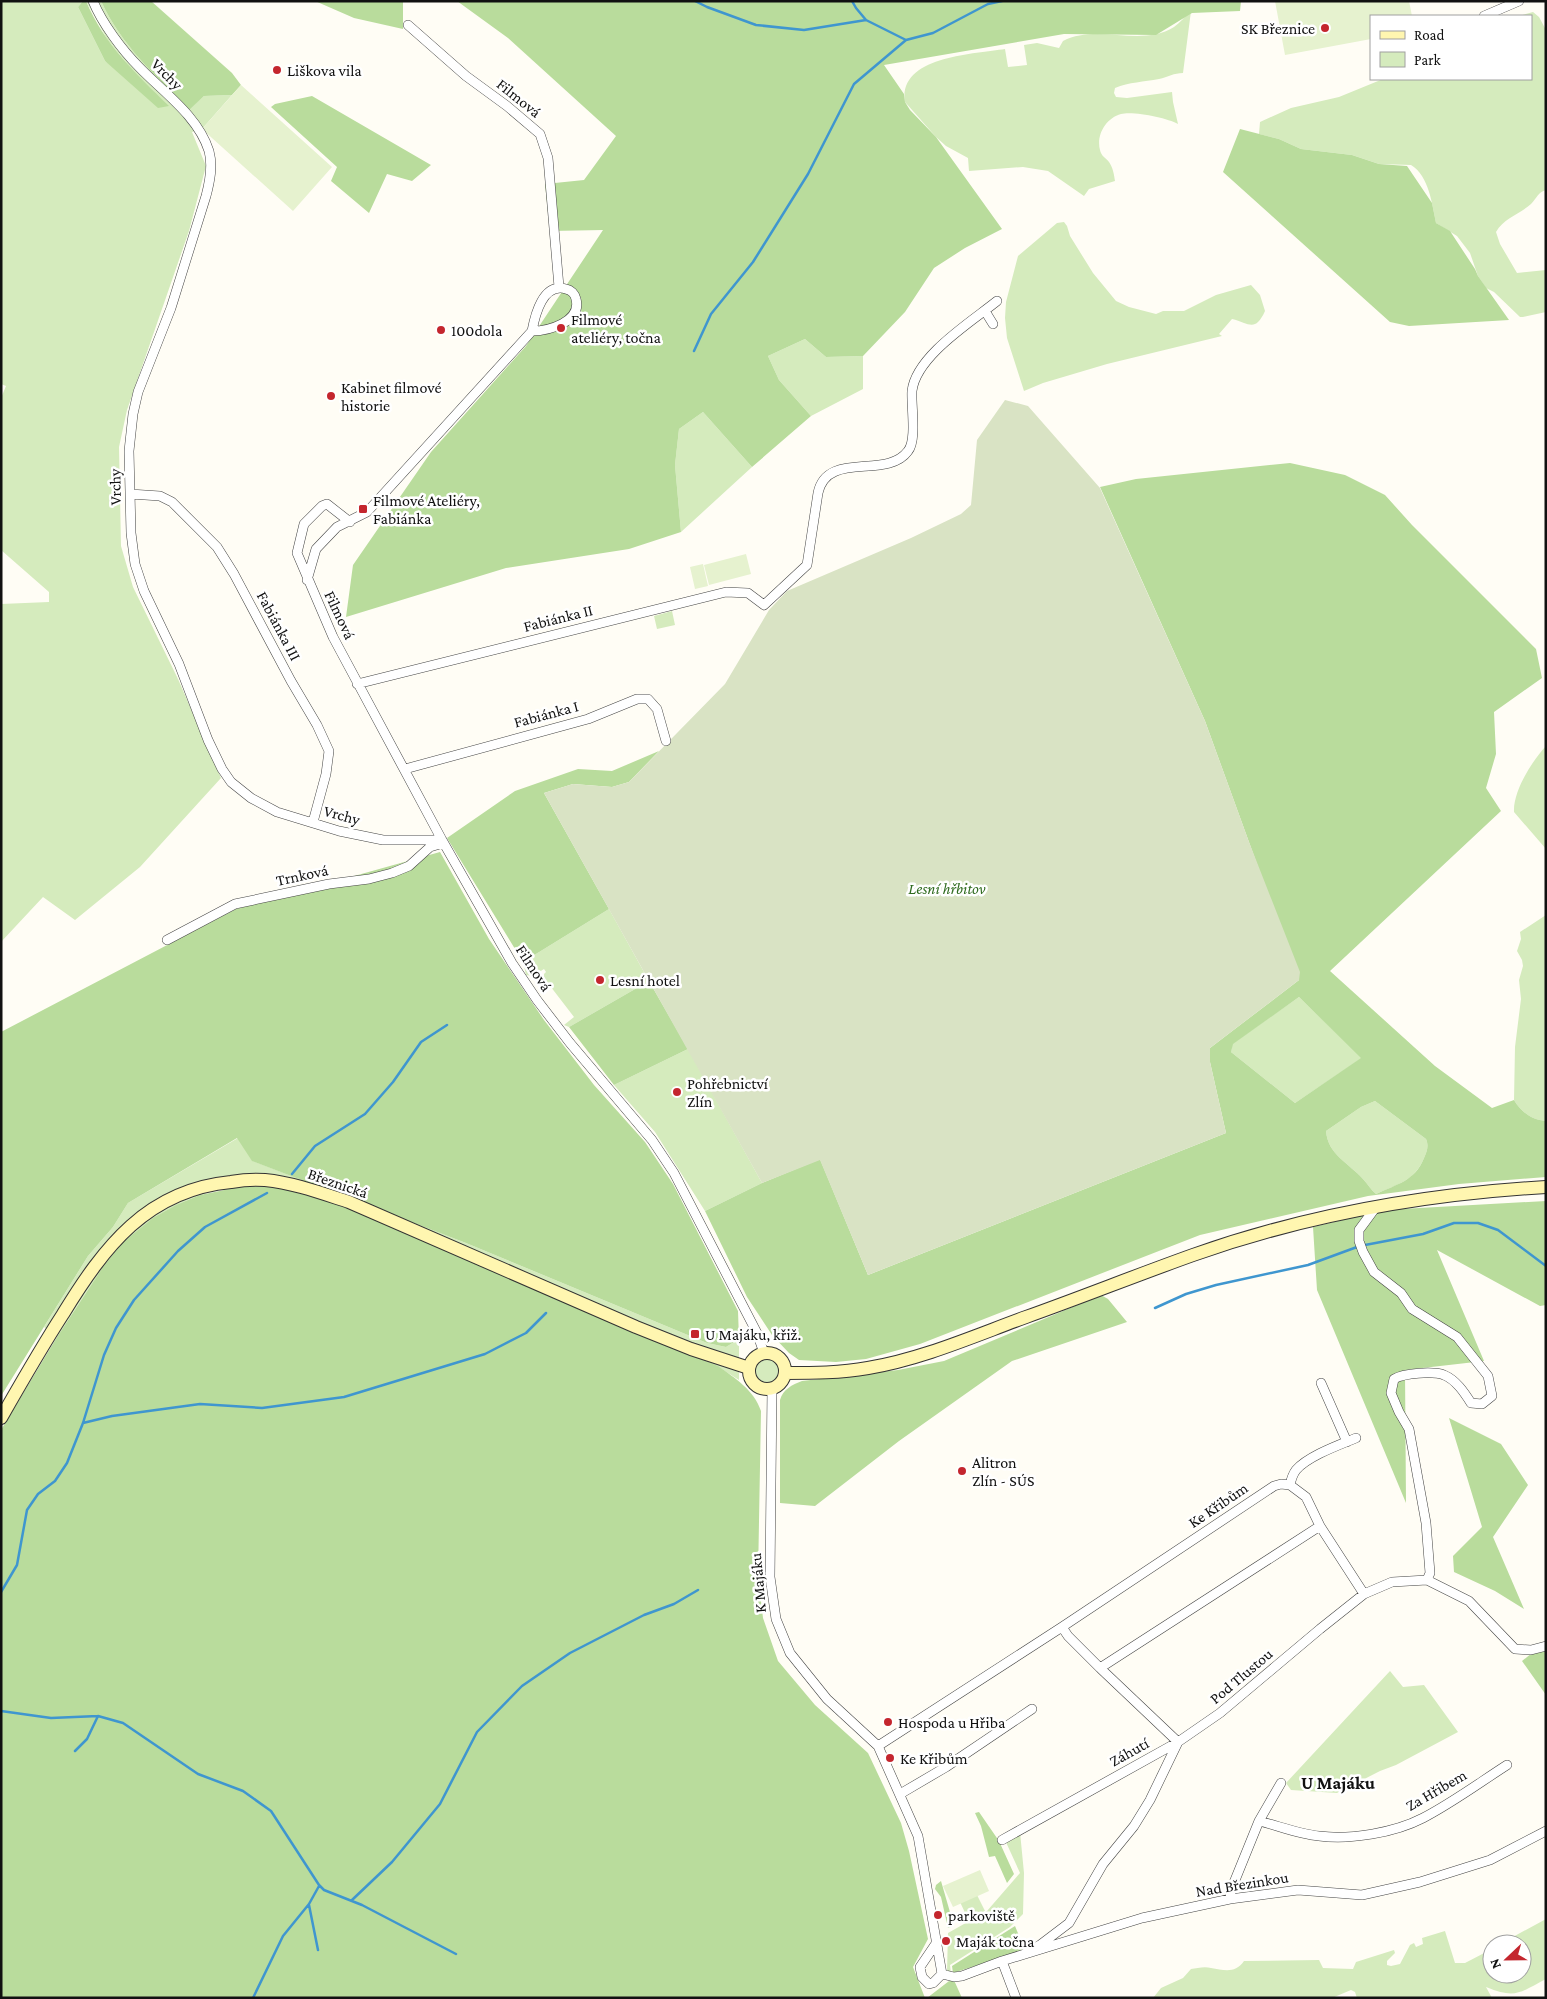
<svg xmlns="http://www.w3.org/2000/svg" width="1547" height="1999" font-family="'Crimson Pro',serif">
	<rect width="100%" height="100%" fill="#fffdf5"/>
	<path fill="#d5ebbd" d="M1,1H83L78,7L105,61L168,106L132,70L107,39L86,1H101C121,45 156,76 189,109L204,96L232,95L202,129L192,132L206,166L189,231L127,410L119,447L121,546L133,587L178,679L221,778L140,867L75,920L43,897L1,942V604L49,602V592L1,550V398L6,386L1,384Z
		M1191,11L1183,73C1174,73 1168,77 1159,79C1144,82 1129,82 1115,88L1114,93L1116,97L1127,98L1172,92L1173,102L1178,124C1167,118 1134,111 1121,114C1106,118 1096,135 1100,150C1101,156 1106,158 1109,162C1113,168 1114,174 1115,181L1089,189L1084,196L1048,171L1023,167L969,171L968,158L946,146L936,137L905,102C898,56 974,54 1005,49L1008,67L1027,65L1024,45L1037,43L1059,48L1063,41C1098,23 1140,48 1174,27C1180,23 1185,16 1191,11Z
		M1533,12L1539,17L1546,30V190C1538,192 1537,198 1531,204C1520,214 1504,218 1496,232L1500,244L1517,273L1546,270V312L1523,317H1520L1494,292L1486,288L1478,276L1470,253L1457,236L1436,223C1432,204 1429,176 1411,165L1379,164L1352,155L1301,149L1279,139L1259,134L1260,122L1291,108L1339,97L1383,79H1531V16H1519Z
		M1064,222L1067,226L1070,236L1093,273L1116,301L1129,307L1156,314L1163,311H1184L1216,295L1251,285L1260,295L1265,311C1255,333 1249,323 1232,319L1219,334L1222,336L1107,364L1043,383L1024,391L1007,338L1005,318L1006,302L1018,256L1057,223Z
		M805,339L826,357L863,356V389L811,416L779,380L768,356Z
		M703,412L752,467L681,532L675,465L679,429Z
		M672,611L675,625L657,629L654,616Z
		M1546,746V849L1514,812C1513,791 1532,761 1546,746Z
		M609,909L649,981L569,1027L564,1025L574,1017L544,978V974L546,972L544,969L533,976L526,975L523,962Z
		M1546,915V1121C1532,1120 1521,1112 1514,1100L1515,1047L1521,999L1519,980L1523,966L1522,960L1517,951L1521,939L1520,932Z
		M1299,997L1362,1058L1295,1103L1231,1052L1232,1044Z
		M688,1049L762,1183L705,1211L655,1132L614,1085Z
		M1375,1101L1426,1139C1429,1146 1427,1151 1424,1158C1415,1181 1396,1185 1376,1194C1371,1190 1368,1184 1363,1179C1349,1163 1328,1155 1326,1131L1361,1107Z
		M238,1138L253,1161L466,1243L707,1343L726,1347L739,1339V1380L717,1366L220,1189C130,1214 105,1264 57,1337L44,1327L88,1256L113,1227L128,1203Z
		M755 1371a12 12 0 1 1 24 0a12 12 0 1 1-24 0Z
		M1390,1671L1403,1687L1424,1685L1458,1732L1396,1765L1380,1771L1337,1793L1291,1790L1286,1783Z
		M1020,1832L1024,1873L1023,1914L1010,1927L950,1965L951,1973L947,1972L948,1933L987,1911L1020,1873L1005,1840Z
		M977,1895L985,1911L968,1919L960,1902Z
		M1546,1919V1979C1519,1993 1516,1999 1486,1987L1492,1998H1357L1355,1992L1351,1990L1332,1998H1153L1161,1988L1183,1978L1191,1969C1197,1968 1205,1966 1211,1968C1224,1970 1235,1974 1244,1961L1319,1960L1323,1968L1353,1969L1356,1962L1394,1950L1395,1953L1387,1961V1965L1391,1966L1400,1964L1410,1945L1414,1943L1416,1947L1423,1944L1422,1938L1445,1931L1455,1963H1465L1492,1949V1974H1522V1944H1500Z"/>
	<path fill="#b9dc9c" fill-rule="evenodd" d="M83,1H86C104,44 137,75 169,106L158,108L105,61L78,7Z
		M101,1H151L232,73L241,85L232,95L204,96L189,110C156,76 121,45 101,1Z
		M315,1H403V29L354,18Z
		M457,1H1241L1240,11L1192,13L1156,35L1064,34L884,65L904,94L905,102L910,110L936,137L1002,229L965,248L934,268L905,312L863,356L826,357L805,339L768,356L779,380L811,416L752,467L703,412L679,429L675,465L681,532L629,549L506,568L346,617L353,565L431,452L526,346L603,230L550,231L545,184L584,180L616,136L508,38Z
		M312,96L431,165L412,181L387,174L369,213L331,181L337,167L271,107L275,104Z
		M1240,129L1279,139L1301,149L1352,155L1379,164L1407,166L1432,203L1436,223L1450,231L1475,269L1478,276L1509,320L1409,326L1390,322L1223,172Z
		M1290,463L1345,475L1385,495L1412,525L1536,649L1542,678L1494,712L1496,754L1486,788L1501,811L1330,971L1435,1066L1492,1108L1514,1100C1521,1112 1532,1120 1546,1121V1177L1459,1184L1368,1196L1200,1235L920,1344L866,1359L836,1362L799,1360L789,1353L772,1335L747,1297L705,1211L762,1183L820,1159L868,1275L1226,1133L1210,1062V1048L1299,980L1205,721L1100,487L1136,479ZM1299,997L1361,1058L1295,1103L1231,1052L1233,1044ZM1375,1101L1426,1139C1429,1146 1427,1151 1424,1158C1415,1181 1397,1184 1376,1194C1371,1190 1368,1184 1363,1179C1349,1163 1328,1155 1326,1131L1361,1107Z
		M659,751L629,782L612,787L573,784L544,793L609,909L523,962L447,838L515,791L578,769L612,771Z
		M440,852L489,939L544,1020L594,1085L645,1142L673,1184L738,1311L739,1339L726,1347L707,1343L466,1243L252,1161L237,1138L128,1203L113,1227L88,1256L1,1396V1032L236,909Z
		M649,981L688,1049L614,1085L569,1027Z
		M244,1186L281,1187L312,1195L389,1224L524,1284L718,1366C735,1378 754,1390 761,1411L758,1577L763,1618L778,1661L815,1705L868,1753L901,1823L909,1851L928,1939L913,1967L925,1998H1V1430L57,1337L103,1267L122,1243L153,1218L176,1205L200,1195Z
		M1546,1201V1305L1540,1306L1437,1250L1484,1361L1405,1370L1406,1503L1317,1290L1313,1227L1384,1210Z
		M1101,1295L1108,1299L1127,1322L1012,1361L899,1441L815,1506L780,1503V1400C783,1389 792,1385 802,1381L898,1370L944,1361Z
		M1449,1418L1501,1444L1528,1485L1493,1537L1524,1609L1495,1591L1454,1572L1453,1556L1482,1527Z
		M1546,1650V1695L1522,1661L1532,1653Z
		M979,1812L999,1841L1014,1874L1007,1883L995,1856L989,1857L981,1826L975,1813Z
		M941,1881L954,1926L948,1928L941,1897L935,1889L936,1885Z
		M1015,1926L1025,1950L953,1973L952,1966Z
		M953,1978L962,1998H927Z"/>
	<path fill="#d9e3c4" d="M1005,400L1028,406L1100,488L1205,721L1249,842L1300,972L1299,980L1210,1048V1062L1226,1133L868,1275L820,1160L762,1183L544,793L573,784L612,787L629,782L725,684L769,610L787,591L911,538L961,514L971,505L977,440Z"/>
	<path fill="#e6f2cf" d="M1275,1H1409L1412,16H1371V39L1285,55Z
		M241,85L332,167L293,211L202,129Z
		M746,554L751,574L709,585L704,565Z
		M703,564L708,586L695,589L690,567Z
		M980,1870L989,1891L953,1907L943,1886Z"/>
	<g fill="none" stroke-linecap="round" stroke-linejoin="round">
		<path stroke="#3f96cf" stroke-width="2.5" d="M695,1L707,7L756,25L804,30L866,20L906,40L933,33L988,4L1002,1
			M852,1L856,8L866,20
			M694,351L711,314L753,262L808,174L854,84L906,40
			M292,1174L315,1146L365,1114L393,1082L421,1042L447,1025
			M1365,1245L1423,1234L1454,1223H1478L1498,1230L1546,1266
			M1155,1308L1186,1294L1216,1285L1308,1265L1357,1247
			M83,1423L112,1416L200,1404L262,1408L344,1397L485,1354L526,1333L546,1313
			M1,1592L17,1565L27,1510L38,1494L55,1481L67,1463L83,1423L104,1355L116,1328L134,1300L178,1251L205,1227L267,1193
			M1,1711L51,1718L98,1716L123,1723L198,1774L243,1791L271,1811L319,1885L324,1890L362,1905L456,1954
			M75,1751L87,1739L98,1716
			M352,1900L392,1862L440,1804L477,1732L522,1686L570,1653L644,1615L674,1604L698,1590
			M309,1905L318,1950
			M253,1998L283,1936L309,1904L319,1886"/>
		<defs>
			<path id="minor" d="M93,1C102,23 122,50 139,67C163,92 198,116 209,151C213,166 210,181 206,196L171,308L138,392L133,414L129,451L131,533L135,564L144,591L179,664L208,740L222,769L231,782L251,798L277,812L339,831L383,840H442
				M1484,16L1519,1
				M408,25L466,76L507,106L540,134L548,158L559,287
				M985,311L993,324
				M130,494L160,496L172,502L217,547L234,574L291,681L317,725L329,751L326,774L313,822
				M350,522L327,504L322,506L304,524L297,553L333,637L442,840L512,963L537,1000L570,1043L652,1140L674,1173L757,1333L764,1353
				M307,580L316,549L337,527L367,512L532,331C535,315 543,282 566,289C571,290 575,294 576,299C582,322 548,331 532,331
				M357,684L726,592L748,593L764,605L807,565L818,493C827,450 887,480 908,451C917,440 911,406 912,391C916,356 971,322 997,301
				M405,769L588,719L637,699H648L657,709L666,741
				M167,940L235,904L329,884L369,879L392,873L409,866L430,847L443,843
				M1376,1207L1359,1230V1241L1363,1252L1374,1272L1401,1293L1412,1309L1457,1337L1488,1376L1492,1396L1482,1404L1471,1403C1464,1392 1456,1380 1444,1375C1433,1371 1404,1373 1394,1379L1391,1393L1399,1412L1409,1429L1426,1523L1430,1573L1427,1580
				M1321,1383L1347,1442
				M772,1388L770,1577L776,1619L790,1653L827,1699L878,1746L918,1836L942,1974
				M1290,1485C1291,1480 1293,1474 1296,1470C1308,1456 1339,1445 1356,1438
				M1100,1668L1320,1526
				M878,1746L1062,1627L1274,1486L1281,1484L1290,1485L1306,1497L1320,1526L1364,1594
				M900,1794L946,1767L1032,1709
				M1259,1821L1281,1783
				M1002,1840L1178,1742L1100,1668L1068,1636L1062,1627
				M1230,1899L1231,1890L1259,1821C1279,1826 1299,1834 1319,1836C1350,1840 1394,1833 1423,1818C1452,1803 1479,1783 1507,1765
				M937,1942L920,1967L922,1977L929,1984L933,1983L942,1974
				M1024,1954L1040,1945L1069,1923L1103,1864L1134,1826L1150,1800L1178,1742L1220,1713L1320,1629L1364,1594L1392,1582L1427,1580L1469,1601L1515,1649L1531,1650L1546,1646
				M1002,1961L1016,1998
				M942,1974L954,1977L962,1976L1002,1961L1142,1918L1230,1899L1298,1890L1362,1895L1420,1882L1490,1860L1546,1831"/>
			<path id="secondary" d="M749 1371a18 18 0 1 1 36 0a18 18 0 1 1-36 0Z
				M785,1373C813,1373 840,1373 868,1368C922,1359 974,1336 1026,1317C1082,1297 1137,1275 1193,1255C1306,1215 1426,1194 1546,1187
				M1,1418C21,1383 41,1348 63,1314C104,1247 147,1190 231,1182C242,1180 253,1179 265,1180C294,1183 321,1193 349,1202L636,1327L691,1349L749,1368"/>
		</defs>
		<use href="#minor" stroke="#444" stroke-width="10"/>
		<use href="#secondary" stroke="#333" stroke-width="14"/>
		<use href="#minor" stroke="#fff" stroke-width="9"/>
		<use href="#secondary" stroke="#fff6b0" stroke-width="12"/>
	</g>
	<g fill="#c4262e" stroke="#fff" stroke-width="2">
		<circle cx="1325" cy="28" r="5"/>
		<circle cx="277" cy="70" r="5"/>
		<circle cx="561" cy="328" r="5"/>
		<circle cx="441" cy="330" r="5"/>
		<circle cx="331" cy="396" r="5"/>
		<rect x="358" y="504" width="10" height="10" rx="2.5"/>
		<circle cx="600" cy="980" r="5"/>
		<circle cx="677" cy="1092" r="5"/>
		<rect x="690" y="1329" width="10" height="10" rx="2.5"/>
		<circle cx="962" cy="1471" r="5"/>
		<circle cx="888" cy="1722" r="5"/>
		<circle cx="890" cy="1758" r="5"/>
		<circle cx="938" cy="1915" r="5"/>
		<circle cx="946" cy="1941" r="5"/>
	</g>
	<g text-anchor="middle" dominant-baseline="central" stroke-width="5" stroke-linejoin="round" paint-order="stroke">
		<g font-size="16" fill="#111" stroke="#fff" text-anchor="start">
			<text x="1315" y="28" text-anchor="end">SK Březnice</text>
			<text x="287" y="70">Liškova vila</text>
			<text x="571" y="319">Filmové<tspan x="571" dy="18">ateliéry, točna</tspan></text>
			<text x="451" y="330">100dola</text>
			<text x="341" y="387">Kabinet filmové<tspan x="341" dy="18">historie</tspan></text>
			<text x="373" y="500">Filmové Ateliéry,<tspan x="373" dy="18">Fabiánka</tspan></text>
			<text x="610" y="980">Lesní hotel</text>
			<text x="687" y="1083">Pohřebnictví<tspan x="687" dy="18">Zlín</tspan></text>
			<text x="705" y="1334">U Majáku, křiž.</text>
			<text x="972" y="1462">Alitron<tspan x="972" dy="18">Zlín - SÚS</tspan></text>
			<text x="898" y="1722">Hospoda u Hřiba</text>
			<text x="900" y="1758">Ke Křibům</text>
			<text x="948" y="1915">parkoviště</text>
			<text x="956" y="1941">Maják točna</text>
		</g>
		<g font-size="16" fill="#111" stroke="#fff">
			<text transform="translate(167 74) rotate(45)">Vrchy</text>
			<text transform="translate(519 98) rotate(39)">Filmová</text>
			<text transform="translate(115 487) rotate(-91)">Vrchy</text>
			<text transform="translate(340 615) rotate(65)">Filmová</text>
			<text transform="translate(558 618) rotate(-14)">Fabiánka II</text>
			<text transform="translate(279 626) rotate(62)">Fabiánka III</text>
			<text transform="translate(546 714) rotate(-15)">Fabiánka I</text>
			<text transform="translate(342 815) rotate(15)">Vrchy</text>
			<text transform="translate(302 875) rotate(-12)">Trnková</text>
			<text transform="translate(534 968) rotate(57)">Filmová</text>
			<text transform="translate(338 1183) rotate(19)">Březnická</text>
			<text transform="translate(1218 1505) rotate(-34)">Ke Křibům</text>
			<text transform="translate(758 1583) rotate(-95)">K Majáku</text>
			<text transform="translate(1241 1676) rotate(-40)">Pod Tlustou</text>
			<text transform="translate(1129 1752) rotate(-29)">Záhutí</text>
			<text transform="translate(1436 1790) rotate(-30)">Za Hřibem</text>
			<text transform="translate(1242 1884) rotate(-9)">Nad Březinkou</text>
		</g>
		<g font-size="16" font-style="italic" fill="#2f6b1f" stroke="#fff">
			<text x="947" y="888">Lesní hřbitov</text>
		</g>
		<g font-size="18" font-weight="bold" fill="#111" stroke="#fff">
			<text x="1338" y="1783">U Majáku</text>
		</g>
	</g>
	<rect width="1547" height="1999" fill="none" stroke="#111111" stroke-width="5"/>
	<rect x="1370" y="15" width="162" height="65" fill="#ffffff" stroke="#a0a0a0"/>
	<rect x="1380" y="31" width="25" height="8" fill="#fff6b0" stroke="#a0a0a0"/>
	<text x="1414" y="40" font-size="15" fill="#111111">Road</text>
	<rect x="1380" y="52" width="25" height="15" fill="#d5ebbd" stroke="#a0a0a0"/>
	<text x="1414" y="65" font-size="15" fill="#111111">Park</text>
	<g transform="translate(1507 1959) rotate(248)"><circle r="24" fill="#ffffff" stroke="#a0a0a0"/>
	<path d="M0-4L9 19L0 12L-9 19Z" fill="#c4262e"/>
	<text y="-8" font-size="14" font-weight="bold" text-anchor="middle" fill="#111111">N</text>
	</g>
</svg>
